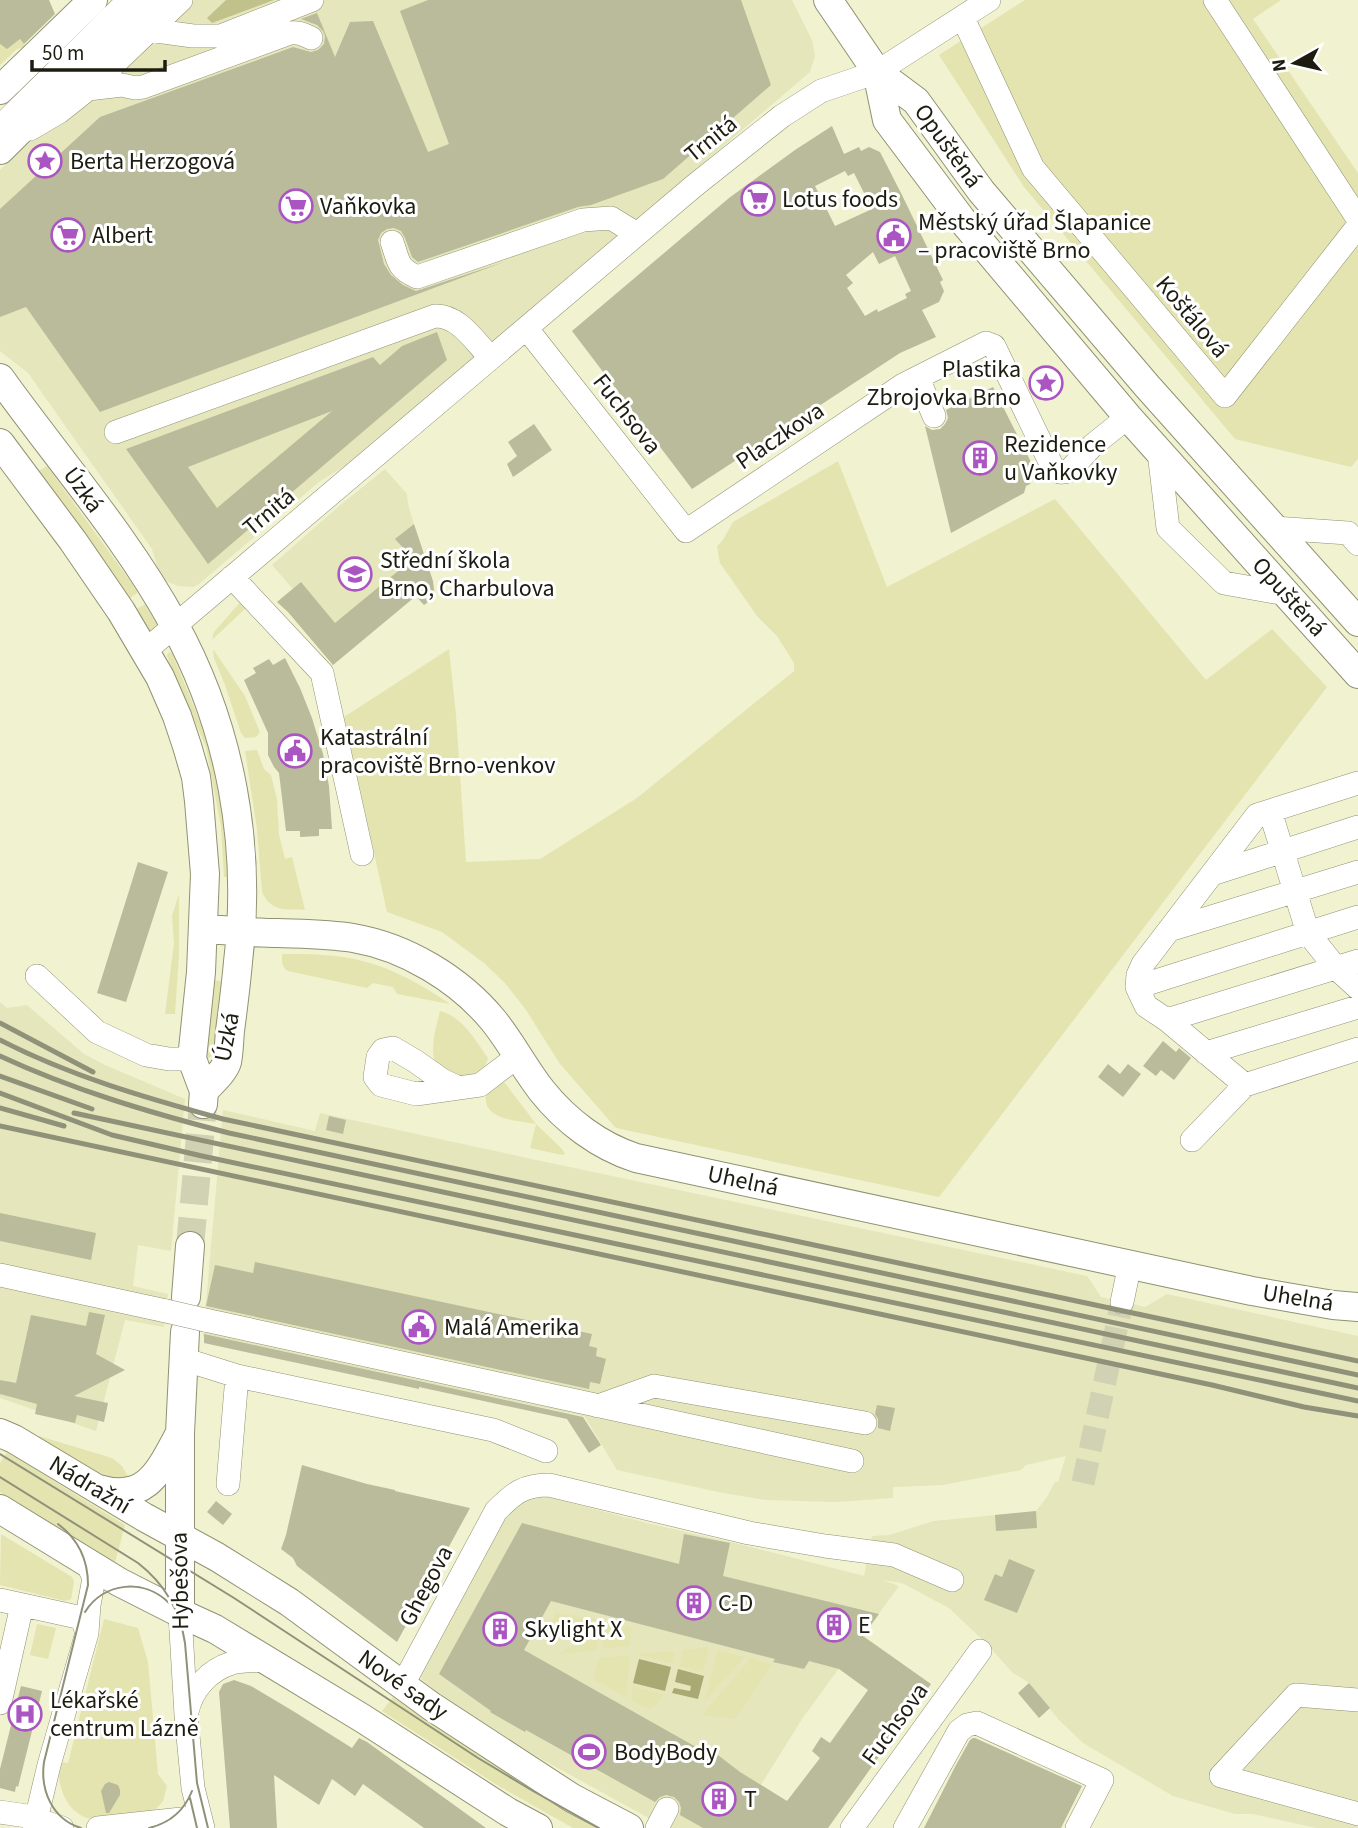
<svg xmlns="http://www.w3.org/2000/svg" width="1358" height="1828" font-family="'Source Sans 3',sans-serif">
	<rect width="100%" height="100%" fill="#f1f2d0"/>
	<path fill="#e5e6bc" d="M183,0H792L812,40L815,56L810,72L361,456L319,482L199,584L193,587L178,586L164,580L159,573L152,549L28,373L0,351V170Z
		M385,469L407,494L408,504L435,597L424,605L415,596L333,665L288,612L277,602L293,589L272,565L338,507Z
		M0,1002L7,1008L27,1005L84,1054L105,1065L185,1099L171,1251L138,1245L133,1286L168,1294L164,1327L125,1320L96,1431L0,1398Z
		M223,1110L315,1131L320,1113L541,1161L1087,1276L1101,1297L1145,1307L1167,1294L1358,1336V1828H1316L1253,1814H1235L1173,1796L1083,1743L1058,1719L1029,1683L1012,1672L985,1642L949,1608L902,1583L882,1580L899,1586L802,1719L734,1828H667L543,1760L482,1722L437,1692L412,1671L510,1487L647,1523L743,1545L864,1576L872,1536L889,1535L934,1521L1036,1511L1047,1497L1055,1482H1058L1066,1456L1026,1465L1021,1470L943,1485L893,1487V1498L836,1502L766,1500L723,1493L617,1470L585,1417L583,1416L203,1336Z"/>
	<path fill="#e4e4b0" d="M1025,0H1281L1253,19L1358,173V459L1351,467L1235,439L1024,187L939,55Z
		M20,39L26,47L17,49L0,65V44L7,48Z
		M838,461L887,587L1055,499L1206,680L1272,629L1327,687L939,1197L616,1128L560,1064L526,1010L505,983L484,963L442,932L387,912L344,717L449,649L456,715L466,862L540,859L637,798L794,671V663L777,636L757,616L720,563L717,546L723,540L733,522Z
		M47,466L138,592L130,598L38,469L40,470Z
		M242,600L248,606L212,640L214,632Z
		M145,604L158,626L153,633L150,631L137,609Z
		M213,649L245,696L260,732L256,737L245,738L241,733L225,685L214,658Z
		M169,652L172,653L210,746L223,805L231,877H224L221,827L206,747L170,665L167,655Z
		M257,750L264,769L271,775L277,799L279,835L285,859L292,857L305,910C285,909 271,912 262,892L257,829L245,751Z
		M179,894V954L175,1014H165L174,943L172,916Z
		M282,954C309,954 337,954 363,961C395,969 423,986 450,1004L397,994L393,987L373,983L367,988L288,971C281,967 282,961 282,954Z
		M212,980L228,982L217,1049L212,1056L207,1059L205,1058Z
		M440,1011C463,1017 475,1040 488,1058C484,1073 476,1076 461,1079L436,1065C429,1047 436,1029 440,1011Z
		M500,1083H505L536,1124L562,1149L565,1154L562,1155L530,1148L536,1124C517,1120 482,1121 486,1094Z
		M39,1436L112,1458L122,1466L132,1483L115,1485L37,1440Z
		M7,1452L125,1525L115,1563L0,1492V1463Z
		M1,1534L72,1577L74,1582L71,1599L65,1601L0,1585Z
		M555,1613L598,1619L544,1645Z
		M104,1619L138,1628L148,1662L158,1774L167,1786L163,1801L153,1812C136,1814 115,1820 98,1820C68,1819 56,1787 59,1762L68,1763Z
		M608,1623L631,1628L630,1646L601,1649Z
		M37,1624L56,1628L48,1659L30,1655Z
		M602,1627L596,1650L559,1654Z
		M709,1647L703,1672L679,1666L683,1650Z
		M718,1650L745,1657L704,1702Z
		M675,1651L672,1664L635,1654Z
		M630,1655L626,1697L593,1679L599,1658Z
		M751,1658L772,1665L735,1719L702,1715Z
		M633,1686L664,1695L650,1710L631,1700Z
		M393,1697L437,1727L609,1828H573L497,1785L382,1711Z"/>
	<path fill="#c0c18b" d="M226,0H274L212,23L207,18Z"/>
	<path fill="#a9a974" d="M639,1659L671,1667L665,1691L633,1683Z
		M678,1669L704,1676L698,1699L672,1693L674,1688L690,1691L691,1686L675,1682Z"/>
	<path fill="#babb9a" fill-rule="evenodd" d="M0,0H49L55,14L24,44L20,39L7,49L0,44Z
		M428,0H741L771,85L663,179L591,205L578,207L418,262L412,257L405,238L401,231L394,228L387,229L381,233L378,240L384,264L391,275L403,285L416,291L504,262L100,412L26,307L0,317V209L100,117L293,47L311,52L318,50L324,44L325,36L323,31L317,25L301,19L317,13L335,57L350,22L373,21L428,152L449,144L400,11Z
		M832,126L844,154L859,147L861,151L869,147L880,152L902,195L943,280L940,282L944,291L939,302L922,310L936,337L900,353L692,489L572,331L729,198L795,150ZM845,171L848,176L854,173L872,209L835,226L815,186ZM873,252L879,264L895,256L911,291L905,294L907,298L878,312L877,309L865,316L847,288L853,283L846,275Z
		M437,332L447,360L208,564L126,449L373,357L380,365L402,346ZM332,411L217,508L188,467Z
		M993,387L1033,466L1031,472L1033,477L1030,484L1026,486L1024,493L951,533L925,426L932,430L940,429L945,424L948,418L946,410Z
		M534,424L552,450L513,477L507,464L517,456L508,442Z
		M414,524L433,581L435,597L424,605L416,596L333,665L288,612L277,602L301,582L335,623L409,562L403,554L406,551L395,539Z
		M285,658L300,688L312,718L323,754L329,786L332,829H319V836L300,837V831H286L279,773L274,767L268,755V733L244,680L256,673L253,668L269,659L273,665Z
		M138,862L168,872L126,1002L97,993Z
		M1163,1041L1176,1052L1179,1048L1191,1058L1174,1080L1161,1070L1156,1076L1143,1066Z
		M1108,1064L1120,1074L1128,1064L1141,1074L1123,1097L1098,1077Z
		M329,1116L346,1120L343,1134L326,1130Z
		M0,1213L96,1233L91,1260L0,1241Z
		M255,1262L592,1334L589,1346L597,1348L596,1356L606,1359L600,1384L590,1382L589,1389L206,1306L215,1265L253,1273Z
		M89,1312L105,1315L96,1354L125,1370L74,1396L108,1403L104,1422L77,1415L75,1423L35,1414L37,1404L0,1394V1380L16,1383L31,1315L86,1326Z
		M204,1334L583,1417L601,1445L589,1453L567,1419L419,1387V1389L204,1343Z
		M877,1405L895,1408L890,1431L878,1428V1419L875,1414Z
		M302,1465L367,1484L395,1490V1491L470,1508L397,1642L297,1566L293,1558L281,1549L286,1535Z
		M216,1501L232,1514L223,1525L207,1512Z
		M1036,1511L1037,1528L996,1531L995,1515Z
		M522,1523L679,1564L684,1534L730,1543L723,1576L879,1614L863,1636L931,1684L828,1828H703L680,1815L681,1808L679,1802L674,1797L666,1795L660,1797L655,1802L526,1730L525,1732L490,1712L491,1711L439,1674ZM551,1601L775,1659L773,1662L804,1669L809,1661L839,1669L868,1690L830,1743L821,1737L812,1751L820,1758L787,1801L740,1772L714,1752L712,1756L524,1650Z
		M1009,1559L1035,1570L1017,1613L984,1600L995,1574L1002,1577Z
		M234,1680L251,1686L293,1711L352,1748L359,1738L367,1742L486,1828H424L363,1784L355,1796L332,1779L319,1805L274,1775L277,1828H230L219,1692L223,1684Z
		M1029,1683L1050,1708L1039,1718L1018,1693Z
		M21,1686L42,1691L18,1787L16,1786L15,1792L0,1788V1769Z
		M973,1738H975L1082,1786L1061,1828H924L956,1765L970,1740Z
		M109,1782L118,1785L120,1790V1795L109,1813H106L101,1791L105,1784Z"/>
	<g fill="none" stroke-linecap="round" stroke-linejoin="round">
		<path stroke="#d1d2b3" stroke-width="23" stroke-dasharray="23 11" stroke-linecap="butt" d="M1083,1483L1122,1302"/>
		<path stroke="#d1d2b3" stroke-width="28" stroke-dasharray="28 14" stroke-linecap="butt" d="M190,1246L203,1104"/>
		<defs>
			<path id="minor" d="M1215,0L1358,219
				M963,18L1033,168L1225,396L1358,226
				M149,30L193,36H221L312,0
				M88,89L122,85L135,88L143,87L290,33C298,32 303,34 311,38
				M0,127L129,0
				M30,129L59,112L88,89L181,0
				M392,242C399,262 397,268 417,277L583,220L611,218L637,234
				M527,329L686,531L903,385L986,343L994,346L1053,468C1059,473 1062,473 1069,471L1093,445L1128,417
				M918,378L934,416
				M116,432L435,316C459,315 475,342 491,358
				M1159,452L1168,528L1224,583L1286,594
				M1274,528L1348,533L1358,544
				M232,577L322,673L362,854
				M145,651L694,186L782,116L821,91L877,72L989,0
				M1270,811L1308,933L1336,968L1358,988
				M1212,874L1358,827
				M1169,930L1358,872
				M37,976L97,1032L146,1055L169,1059H192
				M1137,987L1358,917
				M1167,1020L1358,961
				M1206,1053L1358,1007
				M1245,1085L1167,1020L1146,1006L1137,987L1138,975L1143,964L1257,815L1358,783
				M459,1088L442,1080L415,1061L393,1048L383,1050L378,1057L375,1077L381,1085L416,1094L480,1085L518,1056
				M1192,1140L1245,1085L1358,1049
				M0,1275L166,1311
				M1122,1302L1130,1264
				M205,1320L852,1461
				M183,1359L237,1376L493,1430L546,1451
				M598,1406L654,1386L865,1423
				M228,1484L237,1376
				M0,1600L82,1618L87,1633
				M180,1613L186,1715L193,1788L203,1828
				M402,1686L496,1511C514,1493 523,1485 549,1485L749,1533L825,1546L894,1555L952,1580
				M1358,1700L1296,1695L1221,1776L1358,1814
				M0,1703L22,1605
				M187,1712C192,1689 209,1670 232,1663C243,1660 256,1661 267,1660
				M0,1812L27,1816L62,1828
				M34,1828L49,1765L87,1633L89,1605L94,1578L87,1563
				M98,1828L200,1817
				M657,1828L667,1809
				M852,1828L980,1651
				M905,1828L959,1731L967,1725L977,1723L1102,1780L1077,1828"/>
			<path id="major" d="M828,0L877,72L916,101L981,191L1147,386L1358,622
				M877,72L887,120L962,220L1128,417L1358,674
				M0,90L93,0
				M0,150L110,41L155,0
				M0,378C58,459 126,536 174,624C231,728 252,846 238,962C236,985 233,1008 230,1031C229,1041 229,1053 227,1062C224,1072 211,1083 204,1091
				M0,443L73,541L121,611L160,677L177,716L187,746L196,777L199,801L205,874L201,972L192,1059L204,1091L203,1104
				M204,929C229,930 253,933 278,933C303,934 328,934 353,938C406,947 459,979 493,1020C511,1042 524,1068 542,1091C566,1121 599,1146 636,1158L1252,1291L1333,1305L1358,1307
				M186,1297L190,1246
				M0,1433L14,1439L144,1517L217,1557L289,1602L431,1706L572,1798L629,1828
				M98,1489C146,1503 159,1472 179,1435
				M0,1509L119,1582L180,1613L215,1629L362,1718L508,1812L538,1828
				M180,1613V1433L185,1332"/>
		</defs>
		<use href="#minor" stroke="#919172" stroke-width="24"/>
		<use href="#major" stroke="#919172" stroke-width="30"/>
		<use href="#minor" stroke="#fff" stroke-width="23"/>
		<use href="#major" stroke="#fff" stroke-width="28"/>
		<path stroke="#909179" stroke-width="2" d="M0,1454L234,1598L478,1758L533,1791L599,1828
			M0,1477L138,1563C165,1584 180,1610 185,1643L197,1783L208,1828
			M58,1524C78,1539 88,1560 88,1585L44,1762C40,1790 52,1819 81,1828
			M85,1612C104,1582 144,1578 169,1603
			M190,1798L197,1828
			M149,1828C170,1823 184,1811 192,1791"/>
		<path stroke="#909179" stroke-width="5" d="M0,1023L93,1072
			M0,1040C70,1076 146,1098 223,1119L1358,1361
			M0,1056C73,1090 151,1113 229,1133L1358,1375
			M0,1076L92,1109
			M0,1093L112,1135L202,1156L1358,1401
			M0,1108L64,1126
			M74,1113L1358,1388
			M0,1126L1212,1385L1304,1407L1358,1416"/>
		<defs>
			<path id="minor-bridge" d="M166,1311L205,1320"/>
		</defs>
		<use href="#minor-bridge" stroke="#919172" stroke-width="24" stroke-linecap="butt"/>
		<use href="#minor-bridge" stroke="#fff" stroke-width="23"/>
	</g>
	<defs>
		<symbol id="sight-ring" viewBox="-11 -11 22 22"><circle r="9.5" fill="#fff" stroke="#ab55c3" stroke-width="1.5"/><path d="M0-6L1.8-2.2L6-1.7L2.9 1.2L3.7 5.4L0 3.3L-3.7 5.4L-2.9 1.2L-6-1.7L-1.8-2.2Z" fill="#ab55c3"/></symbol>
		<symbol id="supermarket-ring" viewBox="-11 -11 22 22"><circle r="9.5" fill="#fff" stroke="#ab55c3" stroke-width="1.5"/><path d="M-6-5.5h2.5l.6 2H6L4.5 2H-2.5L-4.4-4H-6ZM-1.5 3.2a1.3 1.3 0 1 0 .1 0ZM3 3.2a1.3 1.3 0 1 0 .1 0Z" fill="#ab55c3"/></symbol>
		<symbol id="civic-ring" viewBox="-11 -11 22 22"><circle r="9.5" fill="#fff" stroke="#ab55c3" stroke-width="1.5"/><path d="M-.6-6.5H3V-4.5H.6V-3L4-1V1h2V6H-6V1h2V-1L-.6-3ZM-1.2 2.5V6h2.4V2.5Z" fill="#ab55c3"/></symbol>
		<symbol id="building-ring" viewBox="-11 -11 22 22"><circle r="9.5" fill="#fff" stroke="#ab55c3" stroke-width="1.5"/><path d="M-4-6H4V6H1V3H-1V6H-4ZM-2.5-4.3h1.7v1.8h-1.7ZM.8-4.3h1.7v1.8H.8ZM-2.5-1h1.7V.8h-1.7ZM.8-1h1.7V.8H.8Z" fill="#ab55c3"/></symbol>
		<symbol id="school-ring" viewBox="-11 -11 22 22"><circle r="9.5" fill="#fff" stroke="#ab55c3" stroke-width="1.5"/><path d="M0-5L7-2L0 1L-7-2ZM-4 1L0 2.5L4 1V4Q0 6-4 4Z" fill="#ab55c3"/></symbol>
		<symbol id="hospital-ring" viewBox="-11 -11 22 22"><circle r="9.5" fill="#fff" stroke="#ab55c3" stroke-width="1.5"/><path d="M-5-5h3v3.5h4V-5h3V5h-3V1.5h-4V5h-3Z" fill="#ab55c3"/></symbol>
		<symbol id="stadium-ring" viewBox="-11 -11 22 22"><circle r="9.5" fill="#fff" stroke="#ab55c3" stroke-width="1.5"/><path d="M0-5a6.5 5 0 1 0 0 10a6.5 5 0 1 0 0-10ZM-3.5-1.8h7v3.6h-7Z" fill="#ab55c3"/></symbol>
	</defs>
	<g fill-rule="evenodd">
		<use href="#sight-ring" x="26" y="142" width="38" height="38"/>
		<use href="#supermarket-ring" x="739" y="180" width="38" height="38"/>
		<use href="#supermarket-ring" x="277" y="187" width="38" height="38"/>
		<use href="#supermarket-ring" x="49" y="216" width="38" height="38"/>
		<use href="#civic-ring" x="875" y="217" width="38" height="38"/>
		<use href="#sight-ring" x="1027" y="364" width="38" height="38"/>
		<use href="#building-ring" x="961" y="439" width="38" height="38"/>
		<use href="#school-ring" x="336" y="555" width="38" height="38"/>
		<use href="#civic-ring" x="276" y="732" width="38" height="38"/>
		<use href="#civic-ring" x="400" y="1308" width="38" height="38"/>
		<use href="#building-ring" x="675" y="1584" width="38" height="38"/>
		<use href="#building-ring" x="815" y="1606" width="38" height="38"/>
		<use href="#building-ring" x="481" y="1610" width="38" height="38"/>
		<use href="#hospital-ring" x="6" y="1695" width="38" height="38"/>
		<use href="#stadium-ring" x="570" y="1733" width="38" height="38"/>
		<use href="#building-ring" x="700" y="1780" width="38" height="38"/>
	</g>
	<g text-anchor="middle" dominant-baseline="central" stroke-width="6" stroke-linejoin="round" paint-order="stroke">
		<g font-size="24" fill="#1c1c10" stroke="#fff">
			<text transform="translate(711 139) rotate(-39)">Trnitá</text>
			<text transform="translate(948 146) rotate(54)">Opuštěná</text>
			<text transform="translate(1192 317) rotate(50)">Košťálová</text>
			<text transform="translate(627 414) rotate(52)">Fuchsova</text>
			<text transform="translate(780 436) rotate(-34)">Placzkova</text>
			<text transform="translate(83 490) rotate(54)">Úzká</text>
			<text transform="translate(269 512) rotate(-40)">Trnitá</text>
			<text transform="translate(1289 597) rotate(48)">Opuštěná</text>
			<text transform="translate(227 1037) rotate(-79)">Úzká</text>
			<text transform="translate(743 1181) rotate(12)">Uhelná</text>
			<text transform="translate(1298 1298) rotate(9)">Uhelná</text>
			<text transform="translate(90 1485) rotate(31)">Nádražní</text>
			<text transform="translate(180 1581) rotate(-91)">Hybešova</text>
			<text transform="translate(426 1586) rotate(-62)">Ghegova</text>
			<text transform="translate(403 1685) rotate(35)">Nové sady</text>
			<text transform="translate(895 1724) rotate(-54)">Fuchsova</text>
		</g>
		<g font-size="24" fill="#1c1c10" stroke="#fff" text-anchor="start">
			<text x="70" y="161">Berta Herzogová</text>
			<text x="782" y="199">Lotus foods</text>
			<text x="320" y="206">Vaňkovka</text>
			<text x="918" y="222">Městský úřad Šlapanice<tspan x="918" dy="28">– pracoviště Brno</tspan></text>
			<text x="92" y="235">Albert</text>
			<text x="1021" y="369" text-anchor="end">Plastika<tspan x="1021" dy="28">Zbrojovka Brno</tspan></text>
			<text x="1004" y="444">Rezidence<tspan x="1004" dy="28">u Vaňkovky</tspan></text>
			<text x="380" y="560">Střední škola<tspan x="380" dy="28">Brno, Charbulova</tspan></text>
			<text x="320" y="737">Katastrální<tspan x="320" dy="28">pracoviště Brno-venkov</tspan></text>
			<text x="444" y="1327">Malá Amerika</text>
			<text x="718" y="1603">C-D</text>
			<text x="858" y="1625">E</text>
			<text x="524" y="1629">Skylight X</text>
			<text x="50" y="1700">Lékařské<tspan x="50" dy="28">centrum Lázně</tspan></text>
			<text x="614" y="1752">BodyBody</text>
			<text x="744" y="1799">T</text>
		</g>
	</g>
	<g transform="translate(1295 63) rotate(262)" stroke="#ffffff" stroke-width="5" paint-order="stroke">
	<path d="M0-5L12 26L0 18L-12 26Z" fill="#1c1c10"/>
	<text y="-10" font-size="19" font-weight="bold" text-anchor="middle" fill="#1c1c10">N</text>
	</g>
	<path d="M32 60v10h133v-10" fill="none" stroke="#1c1c10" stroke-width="3.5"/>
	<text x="42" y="60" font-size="21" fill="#1c1c10" stroke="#ffffff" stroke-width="5" paint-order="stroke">50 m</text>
</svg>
